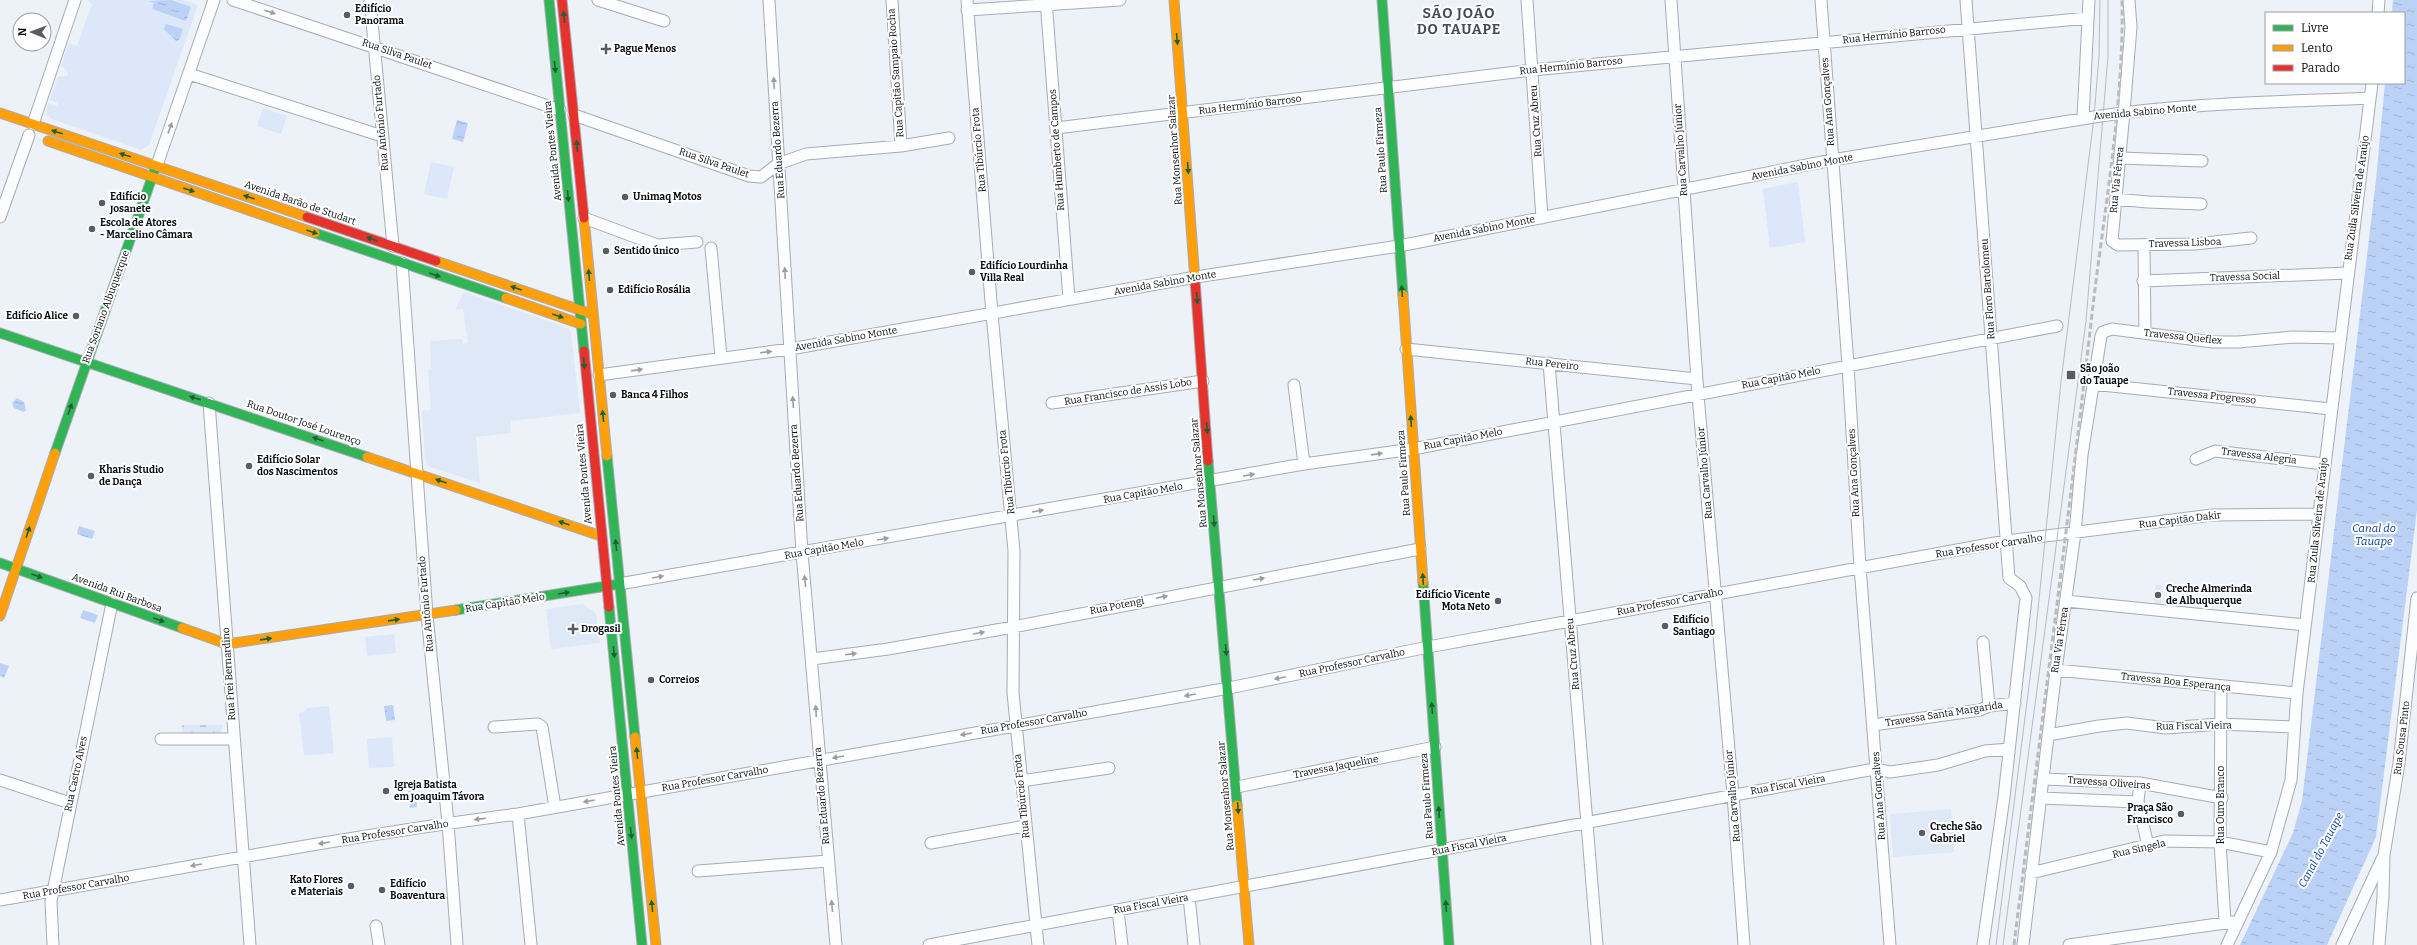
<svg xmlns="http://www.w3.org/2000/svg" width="2417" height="945" font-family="Bitter,serif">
	<defs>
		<pattern id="forest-firs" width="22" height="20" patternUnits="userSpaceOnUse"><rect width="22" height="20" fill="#dce7f9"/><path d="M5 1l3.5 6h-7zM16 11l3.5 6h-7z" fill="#bbc5d5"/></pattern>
		<pattern id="water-ripples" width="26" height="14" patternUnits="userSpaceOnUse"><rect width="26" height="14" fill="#bbd1f6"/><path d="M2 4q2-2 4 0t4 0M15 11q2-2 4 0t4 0" fill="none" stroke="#9fb2d2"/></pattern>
	</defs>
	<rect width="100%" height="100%" fill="#edf1f8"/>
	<path fill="#dfe8f6" d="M464,292L568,328L571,333L580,413L510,421L511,433L476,437L480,483L428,466L425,460L422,411L431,410L428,369H431L430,341L462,339L463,344L468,343L463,309L455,310Z
		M2156,585L2163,586L2161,605H2154Z
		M583,604L596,613L600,643L551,649L546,609Z
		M1951,809L1954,852L1893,857L1890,814Z"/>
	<path fill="#dce7f9" d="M87,0H183L198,5L149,145L141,150L52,119L46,115L48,103L57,106L58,103L50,100L58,77L67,76L68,72L61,66L69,43L77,46L92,4Z
		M263,108L287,116L281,134L257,126Z
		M431,162L454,167L447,199L424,194Z
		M1798,182L1805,242L1770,248L1763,189Z
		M394,634L396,653L367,656L365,637Z
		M329,706L334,753L304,756L299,713L304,712L307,708Z
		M392,737L394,767L369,768L367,739Z"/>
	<path fill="url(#forest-firs)" d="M182,725H222L221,735H183Z"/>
	<path fill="url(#water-ripples)" d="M171,0L191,7L186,21L152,9L154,3L149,1Z
		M2393,0H2417V510L2376,837L2327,945H2240L2293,833L2302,801L2376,180L2385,83H2404V13H2392Z
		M166,24L183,29L179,40L176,41L164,29Z
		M457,120L468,123L463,142L452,139Z
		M17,398L24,402L26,410L24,412L14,408L12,403Z
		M79,526L95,531L92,539L77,534Z
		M83,610L98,615L95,623L80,618Z
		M0,663L9,666L4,678L0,676Z
		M393,705L395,720L386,721L384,706Z
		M408,791H416L417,807L410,808Z"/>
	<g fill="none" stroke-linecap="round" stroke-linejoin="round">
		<defs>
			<path id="street" d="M233,0L560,110
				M370,0L393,246
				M598,0L664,21
				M769,0L802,553L836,945
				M892,0L901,146
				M967,0L992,314L1014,551L1013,693L1038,945
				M1046,0L1069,299
				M1527,0L1542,218
				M1671,0L1698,395L1733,795L1744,945
				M1821,0L1848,365L1860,567L1890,945
				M1966,0L2009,578L2020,586L2026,598L2004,797L1983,945
				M2129,0L2131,27L2124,112L2112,241L2118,245L2195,244L2251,238
				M967,10L1120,0
				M2378,13L2379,0
				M189,74L382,136
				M574,115L749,176L761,177L778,164L806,154L901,146L949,138
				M2083,118L2089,0
				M33,124L75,0
				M1056,128L1532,70L2088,18
				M2120,158L2202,161
				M157,165L214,0
				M2115,199L2148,202L2201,204
				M0,217L29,135
				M584,218L657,245L697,242
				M2144,245L2145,333
				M711,248L721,357
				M402,263L427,615L448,823L457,945
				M2143,281L2348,273
				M1406,349L1697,379
				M1549,363L1597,945
				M599,375L790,349L1196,277L1399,246L1832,160L2094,117C2185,103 2278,102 2370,98
				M2092,384L2331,409
				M1294,385L1304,464
				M209,403L250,945
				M1052,403L1203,381
				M2196,459L2215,451L2324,464
				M619,584L1304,464L1413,449L2057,326
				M2066,601L2305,625
				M1983,642L1989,706
				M812,659L888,649L1002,629L1420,549
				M2056,670L2297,693
				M2221,687L2220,842L2225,922
				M1873,725L1980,710L1989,706L2015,703
				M494,727L538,724L542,727L555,807
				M2048,735L2099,726L2127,723L2166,728L2220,724L2293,727
				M161,739H234
				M2043,779L2140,783L2222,798
				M0,780L70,803
				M1021,781L1109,768
				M2140,783L2138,802L2148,846
				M1237,787L1435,747
				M2041,798L2138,802
				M518,814L531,945
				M931,843L1025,826
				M698,871L828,861
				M2031,873L2164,841L2220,842L2271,852
				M1189,897L1194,945
				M0,900C173,870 345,836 518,814L1229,688L1428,647L2006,541L2212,515L2318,514
				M1118,910L1122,945
				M376,926L379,945
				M53,945L51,901L112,603
				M929,945L1869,770L1877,769L1890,772L1938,765L1985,751L2009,749
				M2023,945L2056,670L2075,533L2082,455L2101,336L2103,332L2112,329L2213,342H2238L2293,337L2341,338
				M2069,945L2232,922
				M2227,945L2271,852L2291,780L2297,693L2372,83
				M2342,945L2382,859
				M2379,945L2383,896L2384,855L2399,763L2417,598"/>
			<path id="fast" d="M549,0L584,351
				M1382,0L1403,295
				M315,233L506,298
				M0,333L367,457
				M55,453L156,166
				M607,456L635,737
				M1208,461L1237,805
				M0,563L182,628
				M1423,582L1449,945
				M609,607L642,945
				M456,610L619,584"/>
			<path id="slow" d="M1174,0L1195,280
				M0,113L307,217
				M48,141L315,233
				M584,218L607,456
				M436,261L589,313
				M1403,295L1423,582
				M506,298L581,324
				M367,457L601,536
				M0,616L55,453
				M182,628L227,644L456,610
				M635,737L656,945
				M1237,805L1249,945"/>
			<path id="jam" d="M562,0L584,218
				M307,217L436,261
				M1195,280L1208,461
				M584,351L609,607"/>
		</defs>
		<use href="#street" stroke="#a8abb2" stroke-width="13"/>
		<use href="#fast" stroke="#a8abb2" stroke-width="11"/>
		<use href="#slow" stroke="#a8abb2" stroke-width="11"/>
		<use href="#jam" stroke="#a8abb2" stroke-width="11"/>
		<use href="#street" stroke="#fcfdfe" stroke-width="11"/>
		<use href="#fast" stroke="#30b455" stroke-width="9"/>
		<use href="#slow" stroke="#ff9f0a" stroke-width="9"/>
		<use href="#jam" stroke="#e5322d" stroke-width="9"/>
		<path stroke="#b9bbbc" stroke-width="1" d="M1996,945L2035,639L2061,382L2094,117L2099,56L2100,0
			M2003,945L2086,321L2108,56V0"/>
		<path stroke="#b9bbbc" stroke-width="3" stroke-dasharray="6 3" stroke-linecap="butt" d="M2014,945C2040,735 2068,525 2092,314C2104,210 2124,105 2122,0"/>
	</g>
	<defs><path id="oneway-solid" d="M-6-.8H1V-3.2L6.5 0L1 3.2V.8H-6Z"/></defs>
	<g fill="#9b9da0">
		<use href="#oneway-solid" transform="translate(270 12) rotate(18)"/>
		<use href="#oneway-solid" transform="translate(774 83) rotate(-93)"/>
		<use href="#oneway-solid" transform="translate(170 128) rotate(-70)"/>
		<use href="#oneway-solid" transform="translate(785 273) rotate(-93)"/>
		<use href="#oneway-solid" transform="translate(766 352) rotate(-7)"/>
		<use href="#oneway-solid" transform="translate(637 370) rotate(-8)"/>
		<use href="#oneway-solid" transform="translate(793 402) rotate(-94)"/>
		<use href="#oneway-solid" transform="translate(1377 454) rotate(-8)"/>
		<use href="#oneway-solid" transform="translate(1249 475) rotate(-11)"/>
		<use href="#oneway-solid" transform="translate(1038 511) rotate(-10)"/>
		<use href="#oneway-solid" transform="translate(883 539) rotate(-10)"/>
		<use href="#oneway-solid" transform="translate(658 577) rotate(-10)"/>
		<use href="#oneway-solid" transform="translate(1259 579) rotate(-10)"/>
		<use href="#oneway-solid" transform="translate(805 581) rotate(-96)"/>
		<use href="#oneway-solid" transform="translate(1162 597) rotate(-11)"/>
		<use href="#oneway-solid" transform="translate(979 633) rotate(-10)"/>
		<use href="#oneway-solid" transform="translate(851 654) rotate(-7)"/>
		<use href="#oneway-solid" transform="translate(1280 678) rotate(168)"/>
		<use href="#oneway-solid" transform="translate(1190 695) rotate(170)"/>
		<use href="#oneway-solid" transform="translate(816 711) rotate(-93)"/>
		<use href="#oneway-solid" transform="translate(966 734) rotate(170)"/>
		<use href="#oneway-solid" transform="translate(838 757) rotate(170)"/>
		<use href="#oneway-solid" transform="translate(589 801) rotate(170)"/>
		<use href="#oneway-solid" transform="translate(480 819) rotate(173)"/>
		<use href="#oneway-solid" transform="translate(324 843) rotate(171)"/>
		<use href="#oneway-solid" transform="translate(196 865) rotate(170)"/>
		<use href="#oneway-solid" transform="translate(832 906) rotate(-95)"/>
	</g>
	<g fill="#1d6034">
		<use href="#oneway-solid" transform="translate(564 17) rotate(-96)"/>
		<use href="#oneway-solid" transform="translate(1177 39) rotate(85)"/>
		<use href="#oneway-solid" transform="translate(555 67) rotate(84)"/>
		<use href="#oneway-solid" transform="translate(57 132) rotate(-162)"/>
		<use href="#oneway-solid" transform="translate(577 146) rotate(-95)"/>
		<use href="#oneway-solid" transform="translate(125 155) rotate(-162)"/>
		<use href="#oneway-solid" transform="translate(1188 168) rotate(86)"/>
		<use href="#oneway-solid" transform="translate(189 190) rotate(19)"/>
		<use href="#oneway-solid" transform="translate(568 196) rotate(84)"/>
		<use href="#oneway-solid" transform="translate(249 197) rotate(-161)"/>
		<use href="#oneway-solid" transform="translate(312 232) rotate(19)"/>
		<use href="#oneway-solid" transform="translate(372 239) rotate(-161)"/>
		<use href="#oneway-solid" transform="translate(435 275) rotate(19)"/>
		<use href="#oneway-solid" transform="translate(589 275) rotate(-95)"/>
		<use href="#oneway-solid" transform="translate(516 288) rotate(-161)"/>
		<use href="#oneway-solid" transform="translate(1402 291) rotate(-94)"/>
		<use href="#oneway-solid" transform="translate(1197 298) rotate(86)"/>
		<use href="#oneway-solid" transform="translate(558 316) rotate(19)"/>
		<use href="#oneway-solid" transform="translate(584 363) rotate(85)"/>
		<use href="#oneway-solid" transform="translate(195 398) rotate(-162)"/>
		<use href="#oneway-solid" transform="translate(70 409) rotate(-71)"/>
		<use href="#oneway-solid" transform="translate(603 416) rotate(-96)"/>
		<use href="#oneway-solid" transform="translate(1411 421) rotate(-94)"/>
		<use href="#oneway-solid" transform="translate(1207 428) rotate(86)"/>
		<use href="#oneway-solid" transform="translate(318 439) rotate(-161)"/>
		<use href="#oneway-solid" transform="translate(441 481) rotate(-161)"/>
		<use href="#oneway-solid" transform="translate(1214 521) rotate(85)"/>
		<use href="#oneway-solid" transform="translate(564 523) rotate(-161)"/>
		<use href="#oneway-solid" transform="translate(28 532) rotate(-71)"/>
		<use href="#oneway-solid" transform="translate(616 545) rotate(-96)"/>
		<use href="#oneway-solid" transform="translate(37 576) rotate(20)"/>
		<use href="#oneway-solid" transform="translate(1423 579) rotate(-94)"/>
		<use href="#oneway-solid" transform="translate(564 593) rotate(-9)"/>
		<use href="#oneway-solid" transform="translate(159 620) rotate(20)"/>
		<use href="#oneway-solid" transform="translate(394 620) rotate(-8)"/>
		<use href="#oneway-solid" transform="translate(266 639) rotate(-8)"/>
		<use href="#oneway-solid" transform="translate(1226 650) rotate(85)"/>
		<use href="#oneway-solid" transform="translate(614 652) rotate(84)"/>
		<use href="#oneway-solid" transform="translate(1432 708) rotate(-94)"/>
		<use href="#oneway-solid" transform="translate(637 753) rotate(-96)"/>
		<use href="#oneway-solid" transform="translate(1238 808) rotate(86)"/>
		<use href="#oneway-solid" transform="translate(1439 812) rotate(-94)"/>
		<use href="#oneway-solid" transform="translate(631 833) rotate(84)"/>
		<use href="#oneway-solid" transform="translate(652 906) rotate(-96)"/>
		<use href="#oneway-solid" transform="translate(1446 906) rotate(-94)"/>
	</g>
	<g fill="#595d63" stroke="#fff" stroke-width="1.5">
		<circle cx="347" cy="15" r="4"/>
		<path d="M604 43h4v4h4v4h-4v4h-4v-4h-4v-4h4z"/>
		<circle cx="625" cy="197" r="4"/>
		<circle cx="102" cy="203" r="4"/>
		<circle cx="92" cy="229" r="4"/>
		<circle cx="606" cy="251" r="4"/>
		<circle cx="972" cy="272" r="4"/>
		<circle cx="610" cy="290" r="4"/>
		<circle cx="76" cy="316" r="4"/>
		<rect x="2066" y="370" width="10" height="10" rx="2"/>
		<circle cx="613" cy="395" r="4"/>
		<circle cx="249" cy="466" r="4"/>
		<circle cx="91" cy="476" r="4"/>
		<circle cx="2158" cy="595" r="4"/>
		<circle cx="1498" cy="601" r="4"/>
		<circle cx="1665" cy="626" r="4"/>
		<path d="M571 623h4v4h4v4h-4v4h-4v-4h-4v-4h4z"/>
		<circle cx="651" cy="680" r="4"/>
		<circle cx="386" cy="791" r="4"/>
		<circle cx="2181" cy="814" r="4"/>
		<circle cx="1922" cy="833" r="4"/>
		<circle cx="351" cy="886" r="4"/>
		<circle cx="382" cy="890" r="4"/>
	</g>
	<g text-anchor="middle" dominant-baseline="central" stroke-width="4" stroke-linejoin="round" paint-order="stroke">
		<g font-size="10" font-weight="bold" fill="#0a0d13" stroke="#fff" text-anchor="start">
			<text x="355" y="9">Edifício<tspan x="355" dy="12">Panorama</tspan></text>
			<text x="614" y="49">Pague Menos</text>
			<text x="110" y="197">Edifício<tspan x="110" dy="12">Josanete</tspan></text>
			<text x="633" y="197">Unimaq Motos</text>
			<text x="100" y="223">Escola de Atores<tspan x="100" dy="12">- Marcelino Câmara</tspan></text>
			<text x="614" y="251">Sentido único</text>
			<text x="980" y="266">Edifício Lourdinha<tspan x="980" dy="12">Villa Real</tspan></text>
			<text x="618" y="290">Edifício Rosália</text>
			<text x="68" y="316" text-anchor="end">Edifício Alice</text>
			<text x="2080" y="369">São João<tspan x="2080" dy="12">do Tauape</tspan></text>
			<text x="621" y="395">Banca 4 Filhos</text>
			<text x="257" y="460">Edifício Solar<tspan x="257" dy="12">dos Nascimentos</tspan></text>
			<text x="99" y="470">Kharis Studio<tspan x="99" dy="12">de Dança</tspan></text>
			<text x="2166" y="589">Creche Almerinda<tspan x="2166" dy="12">de Albuquerque</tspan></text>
			<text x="1490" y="595" text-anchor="end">Edifício Vicente<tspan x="1490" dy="12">Mota Neto</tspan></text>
			<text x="1673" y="620">Edifício<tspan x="1673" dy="12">Santiago</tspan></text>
			<text x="581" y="629">Drogasil</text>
			<text x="659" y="680">Correios</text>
			<text x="394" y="785">Igreja Batista<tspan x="394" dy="12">em Joaquim Távora</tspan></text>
			<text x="2173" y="808" text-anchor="end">Praça São<tspan x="2173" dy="12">Francisco</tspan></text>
			<text x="1930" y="827">Creche São<tspan x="1930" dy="12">Gabriel</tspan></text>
			<text x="343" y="880" text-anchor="end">Kato Flores<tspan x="343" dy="12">e Materiais</tspan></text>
			<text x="390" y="884">Edifício<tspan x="390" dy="12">Boaventura</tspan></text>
		</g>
		<g font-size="10" fill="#0a0d13" stroke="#fff">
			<text transform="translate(1894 35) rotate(-6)">Rua Hermínio Barroso</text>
			<text transform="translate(397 54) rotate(19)">Rua Silva Paulet</text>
			<text transform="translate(1571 66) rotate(-6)">Rua Hermínio Barroso</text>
			<text transform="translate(896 73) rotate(-94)">Rua Capitão Sampaio Rocha</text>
			<text transform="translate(1828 102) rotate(-94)">Rua Ana Gonçalves</text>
			<text transform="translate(1250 105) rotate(-7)">Rua Hermínio Barroso</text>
			<text transform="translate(2145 112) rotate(-5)">Avenida Sabino Monte</text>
			<text transform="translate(1536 121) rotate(-94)">Rua Cruz Abreu</text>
			<text transform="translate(381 123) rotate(-95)">Rua Antônio Furtado</text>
			<text transform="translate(778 150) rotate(-94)">Rua Eduardo Bezerra</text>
			<text transform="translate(979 150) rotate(-95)">Rua Tibúrcio Frota</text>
			<text transform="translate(1057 150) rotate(-94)">Rua Humberto de Campos</text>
			<text transform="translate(1175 150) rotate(-94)">Rua Monsenhor Salazar</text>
			<text transform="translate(1381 150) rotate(-94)">Rua Paulo Firmeza</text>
			<text transform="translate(1681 150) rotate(-94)">Rua Carvalho Júnior</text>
			<text transform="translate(553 151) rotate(-96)">Avenida Pontes Vieira</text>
			<text transform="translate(714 163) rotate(19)">Rua Silva Paulet</text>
			<text transform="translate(1802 167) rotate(-11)">Avenida Sabino Monte</text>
			<text transform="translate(2117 180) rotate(-84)">Rua Via Férrea</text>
			<text transform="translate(2357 198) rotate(-82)">Rua Zuila Silveira de Araújo</text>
			<text transform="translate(300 203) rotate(19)">Avenida Barão de Studart</text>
			<text transform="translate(1484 229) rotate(-11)">Avenida Sabino Monte</text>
			<text transform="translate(2185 243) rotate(-2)">Travessa Lisboa</text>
			<text transform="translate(2245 277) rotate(-2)">Travessa Social</text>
			<text transform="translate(1165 283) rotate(-10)">Avenida Sabino Monte</text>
			<text transform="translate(1988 289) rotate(-94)">Rua Floro Bartolomeu</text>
			<text transform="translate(106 307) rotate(-70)">Rua Soriano Albuquerque</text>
			<text transform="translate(2183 337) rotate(6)">Travessa Queflex</text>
			<text transform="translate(846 339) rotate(-10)">Avenida Sabino Monte</text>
			<text transform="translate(1552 364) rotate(6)">Rua Pereiro</text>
			<text transform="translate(1781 378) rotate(-11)">Rua Capitão Melo</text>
			<text transform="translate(1128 392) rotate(-9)">Rua Francisco de Assis Lobo</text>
			<text transform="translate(2212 396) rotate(6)">Travessa Progresso</text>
			<text transform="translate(304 423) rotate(19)">Rua Doutor José Lourenço</text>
			<text transform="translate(1463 439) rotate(-11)">Rua Capitão Melo</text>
			<text transform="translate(2259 456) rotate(7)">Travessa Alegria</text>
			<text transform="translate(1007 472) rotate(-96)">Rua Tibúrcio Frota</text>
			<text transform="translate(797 473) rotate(-94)">Rua Eduardo Bezerra</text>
			<text transform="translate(1199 473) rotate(-95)">Rua Monsenhor Salazar</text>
			<text transform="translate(1404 473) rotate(-94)">Rua Paulo Firmeza</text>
			<text transform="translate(1705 473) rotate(-95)">Rua Carvalho Júnior</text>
			<text transform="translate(1854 473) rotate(-93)">Rua Ana Gonçalves</text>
			<text transform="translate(584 474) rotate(-95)">Avenida Pontes Vieira</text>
			<text transform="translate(1143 493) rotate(-10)">Rua Capitão Melo</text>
			<text transform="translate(2180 520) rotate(-7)">Rua Capitão Dakir</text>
			<text transform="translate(2318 520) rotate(-84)">Rua Zuila Silveira de Araújo</text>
			<text transform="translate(1989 546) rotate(-9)">Rua Professor Carvalho</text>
			<text transform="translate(824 549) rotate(-10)">Rua Capitão Melo</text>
			<text transform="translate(117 593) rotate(20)">Avenida Rui Barbosa</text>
			<text transform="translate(1670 602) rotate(-11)">Rua Professor Carvalho</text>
			<text transform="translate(505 603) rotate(-9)">Rua Capitão Melo</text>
			<text transform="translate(426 604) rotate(-95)">Rua Antônio Furtado</text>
			<text transform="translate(1117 606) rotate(-11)">Rua Potengi</text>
			<text transform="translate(2060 640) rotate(-81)">Rua Via Férrea</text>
			<text transform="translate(1573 654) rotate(-95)">Rua Cruz Abreu</text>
			<text transform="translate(1352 663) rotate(-12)">Rua Professor Carvalho</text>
			<text transform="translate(229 674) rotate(-94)">Rua Frei Bernardino</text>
			<text transform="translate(2176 682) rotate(6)">Travessa Boa Esperança</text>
			<text transform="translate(1944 714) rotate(-9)">Travessa Santa Margarida</text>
			<text transform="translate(1034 722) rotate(-10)">Rua Professor Carvalho</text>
			<text transform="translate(2194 726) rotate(-1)">Rua Fiscal Vieira</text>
			<text transform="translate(2402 738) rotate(-83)">Rua Sousa Pinto</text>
			<text transform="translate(1336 767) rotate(-11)">Travessa Jaqueline</text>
			<text transform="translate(76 774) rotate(-78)">Rua Castro Alves</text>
			<text transform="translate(715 779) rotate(-10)">Rua Professor Carvalho</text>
			<text transform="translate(2109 783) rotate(4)">Travessa Oliveiras</text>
			<text transform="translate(1788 785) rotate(-10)">Rua Fiscal Vieira</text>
			<text transform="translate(617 796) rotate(-95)">Avenida Pontes Vieira</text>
			<text transform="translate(822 796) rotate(-95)">Rua Eduardo Bezerra</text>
			<text transform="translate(1022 796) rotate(-96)">Rua Tibúrcio Frota</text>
			<text transform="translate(1226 796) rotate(-95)">Rua Monsenhor Salazar</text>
			<text transform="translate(1427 796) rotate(-94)">Rua Paulo Firmeza</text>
			<text transform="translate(1733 796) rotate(-95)">Rua Carvalho Júnior</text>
			<text transform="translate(1879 796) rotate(-94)">Rua Ana Gonçalves</text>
			<text transform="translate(2221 805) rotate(-90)">Rua Ouro Branco</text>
			<text transform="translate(395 832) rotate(-9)">Rua Professor Carvalho</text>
			<text transform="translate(1469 845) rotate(-11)">Rua Fiscal Vieira</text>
			<text transform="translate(2139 849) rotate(-13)">Rua Singela</text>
			<text transform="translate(76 887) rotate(-10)">Rua Professor Carvalho</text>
			<text transform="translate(1151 904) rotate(-10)">Rua Fiscal Vieira</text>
		</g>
		<g font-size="11" font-style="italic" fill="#0c3e9a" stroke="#fff">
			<text x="2374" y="528">Canal do<tspan x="2374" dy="13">Tauape</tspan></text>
			<text transform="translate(2321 850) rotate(-62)">Canal do Tauape</text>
		</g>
		<g font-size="14" font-weight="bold" letter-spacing="1" fill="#454d5a" stroke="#fff">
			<text x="1459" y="13">SÃO JOÃO<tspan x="1459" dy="16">DO TAUAPE</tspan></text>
		</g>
	</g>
	<rect x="2265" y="12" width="140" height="72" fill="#ffffff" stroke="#9d9ea1"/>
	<rect x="2273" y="25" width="20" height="6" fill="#30b455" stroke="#9d9ea1"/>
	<text x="2301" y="32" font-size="12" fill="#0a0d13">Livre</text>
	<rect x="2273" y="45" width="20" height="6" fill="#ff9f0a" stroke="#9d9ea1"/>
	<text x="2301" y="52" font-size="12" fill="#0a0d13">Lento</text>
	<rect x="2273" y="65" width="20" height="6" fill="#e5322d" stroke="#9d9ea1"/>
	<text x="2301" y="72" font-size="12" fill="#0a0d13">Parado</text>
	<g transform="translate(32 32) rotate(271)"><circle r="19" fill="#ffffff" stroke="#9d9ea1"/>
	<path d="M0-3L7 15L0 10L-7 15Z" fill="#595d63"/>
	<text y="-6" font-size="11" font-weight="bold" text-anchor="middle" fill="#0a0d13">N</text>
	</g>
</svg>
